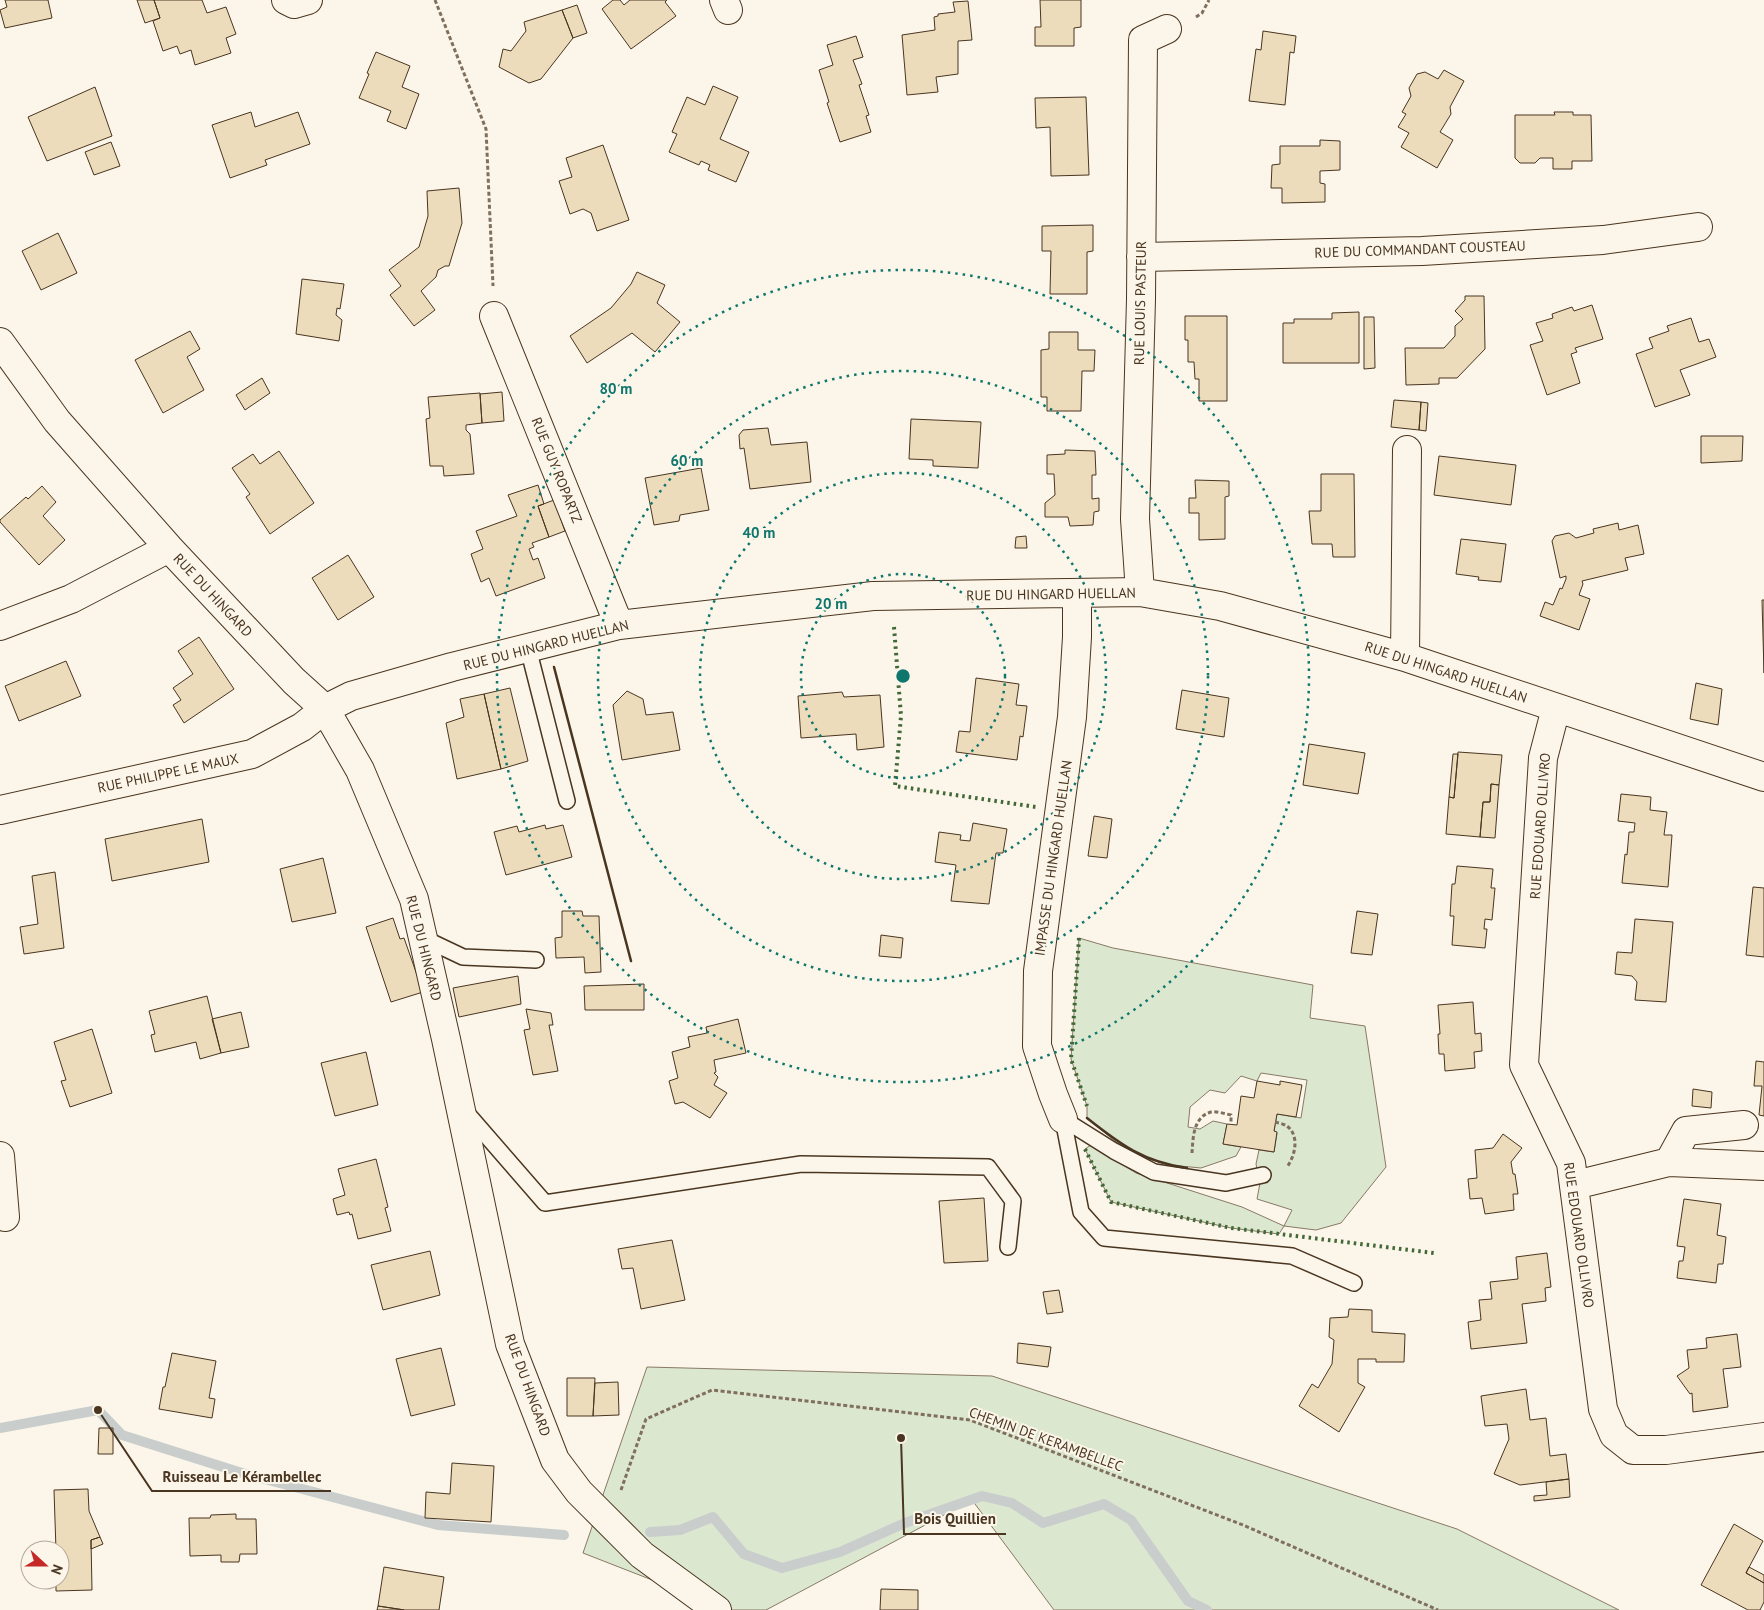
<svg xmlns="http://www.w3.org/2000/svg" width="1764" height="1610" font-family="'PT Sans',sans-serif">
	<rect width="100%" height="100%" fill="#fbf6e9"/>
	<path fill="#dce7d0" stroke="#887966" d="M1079,938L1113,948L1313,985L1310,1018L1365,1026L1386,1167L1341,1223L1316,1230L1284,1226L1279,1234L1231,1228L1111,1202L1085,1149L1091,1145L1136,1173L1242,1207L1284,1226L1292,1210L1257,1199L1260,1183L1256,1164L1259,1150L1274,1152L1277,1133L1274,1131L1277,1114L1301,1118L1307,1080L1261,1073L1257,1081L1241,1076L1225,1093L1210,1090L1190,1107L1188,1127L1200,1129L1213,1121L1227,1124L1223,1144L1241,1147L1236,1156L1201,1168L1170,1165L1145,1158L1116,1142L1087,1118V1106L1071,1059Z
		M647,1367L992,1376L1457,1529L1619,1610H1054L972,1500L766,1610H729L583,1553Z"/>
	<g fill="none" stroke-linecap="round" stroke-linejoin="round">
		<path stroke="#c9cecd" stroke-width="10" d="M0,1428L98,1410L122,1435L242,1473L438,1525L564,1535
			M650,1532L680,1530L713,1517L744,1554L782,1568L840,1552L905,1523L982,1496L1012,1503L1043,1523L1104,1504L1131,1520L1188,1601L1207,1610"/>
	</g>
	<path fill="#ecdcbc" stroke="#4a3520" d="M5,0H48L52,18L5,28L0,10L7,7Z
		M137,0H154L160,18L145,23Z
		M154,0H202L207,13L226,7L236,34L226,38L231,53L195,65L191,50L180,54L177,46L163,51L153,21L160,18Z
		M613,0H620L624,5L630,0H667L665,2L676,16L631,49L602,9Z
		M1040,0H1081V27L1074,28V46H1035V27H1041Z
		M968,1L972,40L958,41V74L936,77L938,92L907,95L902,35L935,30L934,17L938,16V14L955,12L953,2Z
		M577,5L587,33L573,38L562,10Z
		M562,10L573,38L541,79L529,83L499,67L503,49L511,51L526,31L524,22Z
		M1263,31L1296,36L1294,53L1290,52L1285,105L1249,101L1256,49L1261,50Z
		M856,36L863,57L853,60L862,84L859,85L869,115L866,116L871,132L840,142L827,103L829,102L819,70L833,65L827,45Z
		M376,52L410,66L402,87L419,94L406,129L387,121L391,111L359,98L369,74L367,73Z
		M1444,70L1464,81L1450,107L1451,114L1440,132L1453,140L1437,168L1401,147L1409,133L1398,127L1406,114L1402,112L1411,96L1409,88L1417,74L1425,72L1438,79Z
		M713,86L738,97L720,139L749,152L736,182L708,170L710,165L701,161L699,165L669,152L677,134L672,132L687,97L705,105Z
		M95,87L112,136L47,161L28,117Z
		M1086,97L1089,175L1051,176L1050,127L1036,128L1035,98Z
		M251,112L255,127L298,112L310,144L265,160L267,165L230,178L212,125Z
		M1554,112H1573V115H1591L1592,161H1572V169H1553V158H1540L1535,163H1520L1515,158V115H1555Z
		M1320,140L1340,141V170L1320,171V183L1325,184V202L1282,203V188H1271L1272,165L1280,164V146H1320Z
		M111,142L120,166L94,175L85,152Z
		M603,145L629,220L597,231L591,213L583,209L570,214L559,181L572,177L566,158Z
		M459,188L462,223L449,266H445L438,270L436,277L421,291L435,310L414,326L390,295L401,286L389,270L419,247L428,216L427,191Z
		M1093,225V251L1087,252V294H1050L1051,251H1042V226Z
		M58,233L77,273L41,290L22,251Z
		M637,272L665,285L657,303L680,322L655,352L632,333L587,363L570,336L611,308L631,284Z
		M302,279L344,284L340,309L337,308L336,315L342,320L339,341L296,334Z
		M1465,296H1484L1485,349L1457,378H1439V384L1406,385L1405,348H1444L1455,336V326L1463,319L1455,311L1465,300Z
		M1592,305L1603,339L1575,348L1577,352L1571,354L1580,383L1547,395L1530,345L1543,341L1536,323L1553,318L1552,314L1572,307L1574,311Z
		M1359,312V363H1283V323H1294V319H1332V313Z
		M1185,316H1227V401H1199V379H1195L1194,362H1188V340H1185Z
		M1364,317H1374L1375,368L1364,369Z
		M1691,318L1699,342L1709,339L1716,357L1680,370L1690,395L1655,407L1636,354L1653,348L1649,338L1669,331L1667,326Z
		M190,331L200,349L187,357L204,390L163,413L135,360Z
		M1049,332H1078V350H1095L1094,371H1082L1081,411H1047V397H1041V350L1049,349Z
		M262,378L270,393L245,410L236,395Z
		M502,392L504,421L482,423L480,394Z
		M480,393L482,423L466,425V430L470,434L474,474L444,476L443,466H430L426,419L430,418L428,397Z
		M1394,400L1421,402L1419,430L1391,427Z
		M1421,402L1428,403L1426,431L1419,430Z
		M911,419L981,422L978,468L933,466V460L909,459Z
		M768,428L771,445L807,442L811,482L750,489L744,448L740,449L739,435L743,430Z
		M1701,436H1743L1742,461L1701,463Z
		M1065,450L1095,451L1096,475H1092V499L1099,498V511L1094,512L1093,525L1070,526L1068,517H1045V503L1055,495L1054,474H1047V455L1065,454Z
		M279,451L314,503L270,534L246,497L250,494L232,468L253,454L260,464Z
		M1439,456L1516,465L1511,505L1434,495Z
		M701,468L709,510L680,515L679,521L654,525L645,478Z
		M1321,474H1354L1355,557H1333L1332,544H1312L1309,511H1321Z
		M1195,480L1229,481V496L1225,497V539L1199,540V513H1189V498H1196Z
		M538,485L544,504L538,506L549,537L532,543L534,547L529,549L533,560L538,558L545,578L496,596L489,578L481,582L471,554L483,549L476,531L517,516L508,495Z
		M42,486L56,502L43,516L65,540L39,565L0,522V520L26,497L28,499Z
		M554,500L565,531L549,537L538,506Z
		M1618,523L1619,530L1638,525L1644,554L1625,558L1628,570L1582,581L1583,584L1579,595L1590,599L1579,630L1540,616L1545,602L1553,605L1560,588L1562,589L1566,579V576L1560,578L1552,541L1555,536L1569,533L1576,538L1594,533L1593,529Z
		M1026,536L1027,548H1015L1016,537Z
		M1461,539L1506,544L1501,582L1478,580L1479,577L1456,574Z
		M348,555L374,597L338,620L312,578Z
		M1762,600H1764V673Z
		M199,637L234,689L184,723L173,705L181,700L173,688L193,674L178,651Z
		M66,661L81,696L19,721L5,686Z
		M976,678L1019,684L1016,705L1027,706L1023,737L1020,736L1017,760L956,752L959,731L970,732Z
		M1696,683L1722,689L1718,725L1690,719Z
		M510,688L528,761L501,769L484,694Z
		M1182,690L1229,698L1224,737L1176,729Z
		M627,691L643,699L646,715L673,712L680,750L622,760L613,705Z
		M842,692L844,697L880,695L884,747L857,750L856,734L801,738L798,696Z
		M484,694L501,769L457,779L446,723L464,717L460,699Z
		M1309,744L1365,753L1358,794L1303,785Z
		M1458,752L1502,755L1499,785L1491,784L1490,802H1483L1480,837L1446,834L1449,797L1454,798Z
		M1453,754H1458L1454,798L1449,797Z
		M1491,784L1499,785L1495,838L1480,837L1483,802H1490Z
		M1621,794L1651,797L1650,810L1667,812L1664,835H1672L1668,887L1622,883L1625,854L1627,855L1629,832H1634L1635,823L1618,821Z
		M1094,816L1112,819L1107,858L1088,856Z
		M202,819L209,862L112,881L105,839Z
		M973,823L1007,829L1003,853H996L989,904L951,901L956,865L935,862L939,832L961,835L960,840L970,841Z
		M545,825L546,829L563,825L572,857L506,875L494,832L517,826L519,832Z
		M323,858L336,913L292,922L280,869Z
		M1457,866L1493,869L1491,888H1495L1492,920L1485,919L1484,929H1487L1485,948L1452,945L1454,916H1450L1452,884H1455Z
		M55,872L64,948L24,954L20,927L38,924L32,876Z
		M1753,887L1764,888V957L1746,955Z
		M562,911H582L583,916H599L601,972L585,973L584,957L556,958L555,938L562,937Z
		M1357,911L1378,914L1372,955L1351,953Z
		M393,918L400,939L404,938L423,992L391,1002L366,927Z
		M1635,919L1673,922L1666,1002L1635,1000L1637,982L1632,976L1615,974L1617,952L1632,953Z
		M881,935L903,938L901,958L879,956Z
		M518,976L521,1004L459,1017L453,988Z
		M644,984V1010H585L584,986Z
		M207,996L221,1053L200,1059L196,1042L155,1052L151,1035L155,1034L149,1011Z
		M1473,1002L1475,1034L1481,1033L1482,1051L1474,1052L1475,1068L1445,1071L1444,1054H1439L1438,1034H1440L1438,1005Z
		M526,1009L551,1013L553,1025H549L558,1071L533,1075L524,1030L530,1029Z
		M241,1012L249,1047L221,1053L212,1019Z
		M738,1019L746,1053L714,1060L716,1072L714,1073L718,1077L714,1085L727,1093L710,1118L683,1102L675,1104L669,1081L678,1078L672,1052L690,1047L688,1037L707,1033L706,1027Z
		M92,1029L112,1093L70,1107L61,1081L66,1080L54,1042Z
		M366,1052L378,1105L335,1116L321,1063Z
		M1756,1061L1764,1062V1116L1759,1115L1762,1086H1754Z
		M1257,1081L1280,1085V1081L1302,1085L1296,1117L1277,1114L1274,1131L1277,1132L1274,1152L1223,1144L1227,1124L1237,1125L1241,1096L1254,1098Z
		M1693,1089L1712,1092L1711,1108L1692,1106Z
		M1503,1134L1522,1148L1511,1162L1513,1174H1515L1518,1194H1513L1514,1210L1485,1214L1482,1198L1470,1199L1468,1179L1477,1178L1475,1150L1493,1148Z
		M376,1159L388,1207L385,1208L391,1231L358,1239L352,1214L350,1215L349,1212L337,1215L333,1199L345,1195L338,1169Z
		M984,1198L988,1261L944,1263L939,1201Z
		M1684,1199L1721,1204L1717,1235L1726,1237L1723,1264H1718L1716,1283L1677,1278L1679,1261H1683L1685,1247L1677,1246Z
		M672,1240L685,1300L641,1309L633,1268L622,1269L618,1249Z
		M430,1251L440,1295L383,1310L371,1265Z
		M1547,1253L1551,1287L1545,1288L1546,1301L1522,1304L1527,1343L1471,1349L1468,1322L1481,1320L1479,1300L1492,1299L1490,1282L1518,1279L1516,1257Z
		M1059,1290L1063,1312L1047,1314L1043,1292Z
		M1349,1309L1372,1310V1332L1405,1334L1404,1362H1376V1359H1358V1383L1365,1387L1339,1432L1299,1406L1312,1384L1318,1388L1332,1364L1334,1340L1329,1337L1330,1318L1348,1317Z
		M1737,1334L1741,1367L1723,1369L1728,1407L1693,1412L1692,1393L1690,1394L1677,1376L1689,1368L1687,1350L1707,1348L1706,1338Z
		M1018,1343L1051,1347L1048,1367L1017,1363Z
		M441,1348L455,1405L411,1416L396,1359Z
		M172,1353L216,1361L209,1398L215,1399L212,1418L159,1409L163,1387H165Z
		M567,1378H595L593,1416H567Z
		M618,1382L619,1415L593,1416L595,1383Z
		M1526,1389L1530,1420L1546,1418L1550,1456L1566,1454L1569,1479L1520,1485L1494,1474L1509,1439L1507,1424L1485,1426L1481,1396Z
		M99,1428H113V1454H98Z
		M452,1463L494,1466L491,1522L425,1518L426,1492L450,1494Z
		M1569,1479L1570,1497L1534,1501V1496L1547,1495L1546,1482Z
		M88,1489L89,1511L100,1537L91,1540L92,1590L56,1591V1580H60V1550H56L54,1490Z
		M236,1514V1519H256L257,1554H240L239,1562H221V1555L190,1556L189,1518H210L211,1515Z
		M1734,1524L1763,1541L1746,1573L1764,1583V1602L1760,1610H1748L1701,1585Z
		M100,1537L103,1544L91,1549V1540Z
		M384,1567L444,1577L439,1610H405L378,1606Z
		M1749,1567L1764,1575V1583L1746,1573Z
		M881,1589L918,1590V1610H880Z
		M378,1606L404,1610H377Z"/>
	<g fill="none" stroke-linecap="round" stroke-linejoin="round">
		<defs>
			<path id="lane" d="M528,648L567,801
				M423,938L463,957L536,960
				M465,1111L545,1203L801,1164L988,1167L1013,1201L1008,1247
				M1063,1119L1081,1212L1104,1238L1292,1256L1354,1283
				M1063,1119L1114,1151L1154,1172L1226,1183L1263,1175"/>
			<path id="street" d="M286,0L294,4L308,0
				M724,0L728,10
				M1141,257L1422,251L1603,240L1698,227
				M494,316L619,625
				M0,342L57,421L169,548L294,681L325,709L360,770L414,899L446,1039L510,1344L555,1460L579,1492L642,1555L717,1610
				M1140,592L1135,519L1141,299L1143,40L1167,29
				M0,626L71,599L169,548
				M1405,657L1407,450
				M1556,708L1543,758L1524,1065L1571,1163L1603,1409L1614,1435L1633,1450H1666L1764,1437
				M0,810L252,754L302,727L325,709L351,696L452,667L619,625L873,596L1140,592L1220,606L1405,657L1764,777
				M1063,1119L1053,1094L1037,1046L1038,971L1072,717L1077,637V593
				M0,1156L5,1217
				M1669,1162L1686,1131L1744,1125
				M1575,1185L1669,1162L1764,1166"/>
		</defs>
		<use href="#lane" stroke="#4a3520" stroke-width="18"/>
		<use href="#street" stroke="#4a3520" stroke-width="30"/>
		<path stroke="#7f6f5c" stroke-width="3" stroke-dasharray="4 2.5" stroke-linecap="butt" d="M435,0L486,129L493,286
			M1196,17L1202,13L1209,0
			M1275,1122C1279,1123 1284,1124 1287,1126C1300,1136 1295,1156 1287,1167
			M1192,1153C1193,1138 1193,1117 1211,1112C1217,1111 1226,1114 1231,1115V1124
			M621,1490L646,1419L712,1390L970,1420L1243,1525L1438,1610"/>
		<use href="#lane" stroke="#fbf6e9" stroke-width="15"/>
		<use href="#street" stroke="#fbf6e9" stroke-width="28"/>
		<path stroke="#436837" stroke-width="4" stroke-dasharray="2.5 4" stroke-linecap="butt" d="M894,627L901,716L895,786L1036,807
			M1079,938L1071,1059L1087,1106
			M1085,1149L1111,1202L1231,1228L1434,1253"/>
		<path stroke="#4a3520" stroke-width="2.5" d="M554,667L631,961
			M1087,1118C1121,1145 1144,1162 1187,1168"/>
	</g>
	<g fill="none" stroke="#0f766e" stroke-width="2.5" stroke-dasharray="2.5 5">
		<circle cx="903" cy="676" r="102"/>
		<circle cx="903" cy="676" r="203"/>
		<circle cx="903" cy="676" r="305"/>
		<circle cx="903" cy="676" r="406"/>
	</g>
	<g text-anchor="middle" dominant-baseline="central" stroke-width="4" stroke-linejoin="round" paint-order="stroke">
		<g font-size="14" fill="#4a3520" stroke="#fbf6e9">
			<text transform="translate(1420 249) rotate(-2)">RUE DU COMMANDANT COUSTEAU</text>
			<text transform="translate(1140 303) rotate(-89)">RUE LOUIS PASTEUR</text>
			<text transform="translate(557 470) rotate(68)">RUE GUY ROPARTZ</text>
			<text transform="translate(1051 594) rotate(-1)">RUE DU HINGARD HUELLAN</text>
			<text transform="translate(213 595) rotate(47)">RUE DU HINGARD</text>
			<text transform="translate(546 645) rotate(-14)">RUE DU HINGARD HUELLAN</text>
			<text transform="translate(1446 672) rotate(18)">RUE DU HINGARD HUELLAN</text>
			<text transform="translate(168 773) rotate(-12)">RUE PHILIPPE LE MAUX</text>
			<text transform="translate(1540 826) rotate(-86)">RUE EDOUARD OLLIVRO</text>
			<text transform="translate(1053 858) rotate(-82)">IMPASSE DU HINGARD HUELLAN</text>
			<text transform="translate(424 948) rotate(76)">RUE DU HINGARD</text>
			<text transform="translate(1579 1235) rotate(82)">RUE EDOUARD OLLIVRO</text>
			<text transform="translate(528 1385) rotate(70)">RUE DU HINGARD</text>
			<text transform="translate(1046 1439) rotate(20)">CHEMIN DE KERAMBELLEC</text>
		</g>
	</g>
	<circle cx="903" cy="676" r="8" fill="#0f766e" stroke="#fbf6e9" stroke-width="2.5"/>
	<g font-size="15" text-anchor="middle" font-weight="bold" fill="#0f766e" stroke="#fbf6e9" stroke-width="4" stroke-linejoin="round" paint-order="stroke">
		<text x="616" y="394">80 m</text>
		<text x="687" y="466">60 m</text>
		<text x="759" y="538">40 m</text>
		<text x="831" y="609">20 m</text>
	</g>
	<path fill="none" stroke="#4a3520" stroke-width="2" d="M98 1410L152 1491H331M901 1438L904 1534H1006"/>
	<g fill="#4a3520" stroke="#fbf6e9" stroke-width="2">
		<circle cx="98" cy="1410" r="5"/>
		<circle cx="901" cy="1438" r="5"/>
	</g>
	<g font-size="15" text-anchor="middle" font-weight="bold" fill="#4a3520" stroke="#fbf6e9" stroke-width="4" stroke-linejoin="round" paint-order="stroke">
		<text x="242" y="1482">Ruisseau Le Kérambellec</text>
		<text x="955" y="1524">Bois Quillien</text>
	</g>
	<g transform="translate(45 1565) rotate(111)"><circle r="24" fill="#fbf6e9" stroke="#b4a999"/>
	<path d="M0-4L9 19L0 12L-9 19Z" fill="#c62828"/>
	<text y="-8" font-size="14" font-weight="bold" text-anchor="middle" fill="#4a3520">N</text>
	</g>
</svg>
